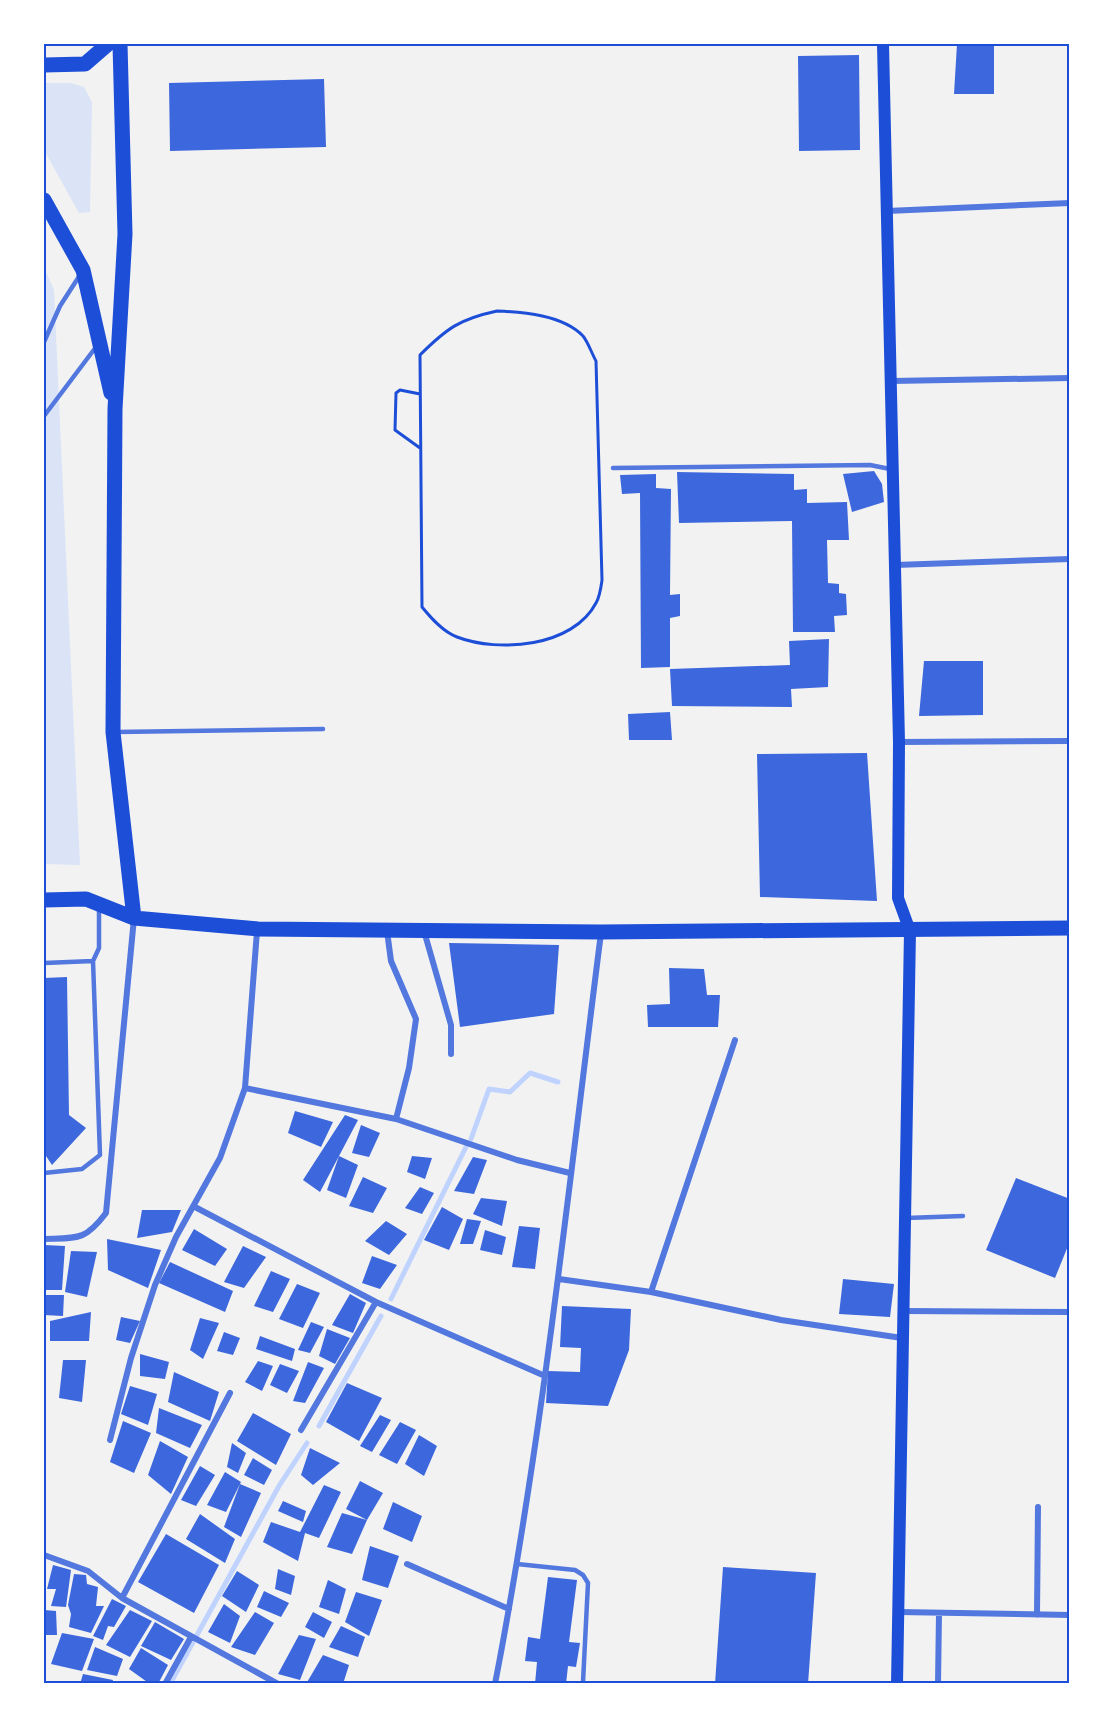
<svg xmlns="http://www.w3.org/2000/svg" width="1113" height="1727" font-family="Figtree,sans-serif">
	<rect width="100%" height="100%" fill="#f2f2f2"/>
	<path fill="#dbe4f7" d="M44,83H71L84,87L92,102L90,212L79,213L44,150Z
		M44,267L54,290L80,865L44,864Z"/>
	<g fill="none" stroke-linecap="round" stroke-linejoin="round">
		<path stroke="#bfd3fe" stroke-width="5" d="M471,1139L489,1089L510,1092L530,1073L558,1082
			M391,1299L466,1147
			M319,1426L381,1316
			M170,1684L279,1486L307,1443"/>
	</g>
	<path fill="#3d67dc" d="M957,44H994V94H954Z
		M859,55L860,150L799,151L798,56Z
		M324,79L326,147L170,151L169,83Z
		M874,471L882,484L884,502L852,512L843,474Z
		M677,472L794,474V490L807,489V503L847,502L849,540H827L828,583L839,584V593L846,594L847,615L834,616L835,632H793L792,521L679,523Z
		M656,474V488L671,489L670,595L680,594V616L670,618V667L641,668L640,493L622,494L620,475Z
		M829,639L828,687L791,689L792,707L672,706L670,669L790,665L789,641Z
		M924,661H983V715L919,716Z
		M670,712L672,740H629L628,714Z
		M867,753L877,901L760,897L757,754Z
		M449,943L559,945L554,1014L460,1027Z
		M669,968L704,969L707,995H720L718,1027H648L647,1005L670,1004Z
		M67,977L69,1115L86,1128L52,1165L44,1153V978Z
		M295,1111L333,1122L321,1147L288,1133Z
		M345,1115L358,1120L320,1192L303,1180Z
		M361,1125L380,1133L369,1157L352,1153Z
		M339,1156L358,1165L346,1198L327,1190Z
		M412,1156L432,1158L425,1179L407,1172Z
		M473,1157L487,1160L474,1194L454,1191Z
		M363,1177L387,1188L373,1213L349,1206Z
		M1016,1178L1070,1199V1241L1055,1278L986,1250Z
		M420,1187L434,1193L422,1214L405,1208Z
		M481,1198L507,1201L502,1226L473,1214Z
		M442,1207L463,1219L449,1250L424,1240Z
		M142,1210H181L172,1232L137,1238Z
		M467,1219L481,1221L473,1244H460Z
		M386,1221L407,1234L389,1255L365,1241Z
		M519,1226L540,1228L535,1269L512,1267Z
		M194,1229L227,1249L215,1266L182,1250Z
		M485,1230L506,1237L502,1255L480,1250Z
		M107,1239L161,1250L148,1288L108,1270Z
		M44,1245L65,1246L62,1290H44Z
		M243,1246L266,1257L244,1288L224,1282Z
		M71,1251L97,1252L87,1297L65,1292Z
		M372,1256L397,1265L380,1289L362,1283Z
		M170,1262L233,1291L225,1312L159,1283Z
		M271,1271L290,1279L273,1312L254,1306Z
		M843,1279L894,1284L890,1317L839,1314Z
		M297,1284L320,1293L303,1328L279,1319Z
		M350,1294L366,1303L353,1333L332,1325Z
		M44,1295H64L63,1316L44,1315Z
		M562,1306L631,1309L629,1350L608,1406L546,1403L548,1371L580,1372L581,1348L560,1347Z
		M91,1312L89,1341H50V1321Z
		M121,1317L140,1321L130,1343L116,1340Z
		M200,1318L219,1323L203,1359L190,1350Z
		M311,1322L324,1327L310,1353L298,1350Z
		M327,1329L350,1338L335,1364L319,1356Z
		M224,1332L240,1338L233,1355L217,1351Z
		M260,1336L295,1349L292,1361L256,1349Z
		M140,1354L169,1362L165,1379L140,1376Z
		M63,1360H86L82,1402L59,1398Z
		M258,1361L273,1366L262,1391L245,1382Z
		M308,1362L324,1368L305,1403L293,1401Z
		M280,1364L299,1371L287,1393L270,1385Z
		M174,1372L219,1392L210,1421L168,1402Z
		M347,1383L382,1398L359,1441L326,1422Z
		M130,1386L157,1394L148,1425L121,1414Z
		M159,1408L202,1425L190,1448L156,1433Z
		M253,1413L291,1434L276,1465L237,1441Z
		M380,1415L391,1420L372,1452L360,1446Z
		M123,1421L151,1433L134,1473L110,1462Z
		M400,1422L416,1430L397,1464L379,1455Z
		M419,1435L437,1446L424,1476L405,1464Z
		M160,1441L188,1457L171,1494L148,1475Z
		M232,1443L246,1453L238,1473L227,1467Z
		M310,1448L340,1463L313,1485L301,1475Z
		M253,1458L272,1470L264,1485L244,1475Z
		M200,1466L215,1475L196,1506L181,1500Z
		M225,1472L241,1482L226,1512L207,1505Z
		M360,1481L383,1493L367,1520L352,1554L327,1547L342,1513L367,1520L346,1509Z
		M240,1484L261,1493L241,1537L224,1527Z
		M324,1485L341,1492L319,1538L305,1533L298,1561L263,1542L271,1522L300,1532Z
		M283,1501L306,1511L303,1522L278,1511Z
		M393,1502L422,1516L412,1542L383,1529Z
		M200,1514L235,1539L225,1563L186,1539Z
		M166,1534L219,1565L194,1613L138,1582Z
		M370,1546L399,1556L388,1588L362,1580Z
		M53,1565L71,1570L66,1607L51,1606L56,1589H47Z
		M723,1567L816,1573L808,1684H715Z
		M278,1569L295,1576L291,1595L275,1589Z
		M237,1571L259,1585L246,1612L222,1596Z
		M74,1574L86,1575L87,1584L98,1587L96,1606H104L91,1633L69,1627L71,1614L68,1605Z
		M548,1577L577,1580L569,1642L580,1643L576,1667L568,1666L566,1684H535L537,1662L525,1661L528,1637L540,1639Z
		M328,1580L346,1589L339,1614L319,1607Z
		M264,1591L289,1603L281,1617L257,1607Z
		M356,1592L382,1600L369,1636L345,1622Z
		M112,1599L126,1606L114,1627L108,1626L103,1640L93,1636Z
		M224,1604L240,1616L230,1643L208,1632Z
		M44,1610L56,1611L57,1635H44Z
		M130,1610L152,1621L130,1657L106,1645Z
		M255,1612L274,1623L255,1655L231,1647Z
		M313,1612L332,1622L324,1638L305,1627Z
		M155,1622L184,1639L171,1660L141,1646Z
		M341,1626L365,1637L358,1657L329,1647Z
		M62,1633L94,1639L82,1671L51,1664Z
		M299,1635L316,1639L300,1680L278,1674Z
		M95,1647L123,1659L117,1676L87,1670Z
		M141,1648L168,1665L158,1684H150L129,1669Z
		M323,1655L349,1665L343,1684H306Z
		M83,1674L113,1680L112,1684H80Z"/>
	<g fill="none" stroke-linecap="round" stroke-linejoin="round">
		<path stroke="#1d4ed8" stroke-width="3" d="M497,311C523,312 563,315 583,336C588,342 592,354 596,361L602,580C601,587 600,596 596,603C573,647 499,653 457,637C443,632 431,618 422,607L420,355C447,328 460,319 497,311Z
			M420,394L400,390L396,393L395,430L420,448"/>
		<path stroke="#5277de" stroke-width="4.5" d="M44,342L60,306L80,275
			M44,416L96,347
			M613,468L870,465L890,469
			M116,732L323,729
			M44,963L93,961
			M44,1173L82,1169L100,1155L93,961L99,948V908
			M906,1218L963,1216
			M517,1564L575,1570L583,1575L588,1583L583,1682"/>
		<path stroke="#5277de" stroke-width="6" d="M887,211L1070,203
			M891,381L1070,378
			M895,565L1070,559
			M899,742L1070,741
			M387,931L391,961L416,1019L409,1068L396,1119
			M424,931L451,1025V1054
			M245,1088L396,1119L517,1160L570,1173
			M195,1207L376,1302L545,1376
			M44,1239C77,1238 85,1241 106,1213L134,918
			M559,1279L651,1292L781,1320L902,1338
			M651,1292L735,1040
			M904,1311L1070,1312
			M301,1430L376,1302
			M110,1440L131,1358L155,1285L176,1237L220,1158L245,1088L257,931
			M44,1555L88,1571L122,1598L278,1684
			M407,1564L509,1609
			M122,1598L230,1393
			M899,1612L1070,1615
			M1037,1615L1038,1507
			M165,1684L191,1637
			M495,1684C543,1435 569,1183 601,933
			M938,1684L939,1613"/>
		<path stroke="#1d4ed8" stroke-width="12" d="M883,44L899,742L898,898L910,931L897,1684"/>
		<path stroke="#1d4ed8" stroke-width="15" d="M120,44L125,234L115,409L113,732L134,918
			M44,65L85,64L108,44
			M44,200L83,270L111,393
			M44,900L86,899L134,918L258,929L601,932L1070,928"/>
	</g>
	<rect width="1113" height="1727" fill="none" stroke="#ffffff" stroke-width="90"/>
	<rect x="45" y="45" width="1023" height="1637" fill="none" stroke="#1d4ed8" stroke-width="2"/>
</svg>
